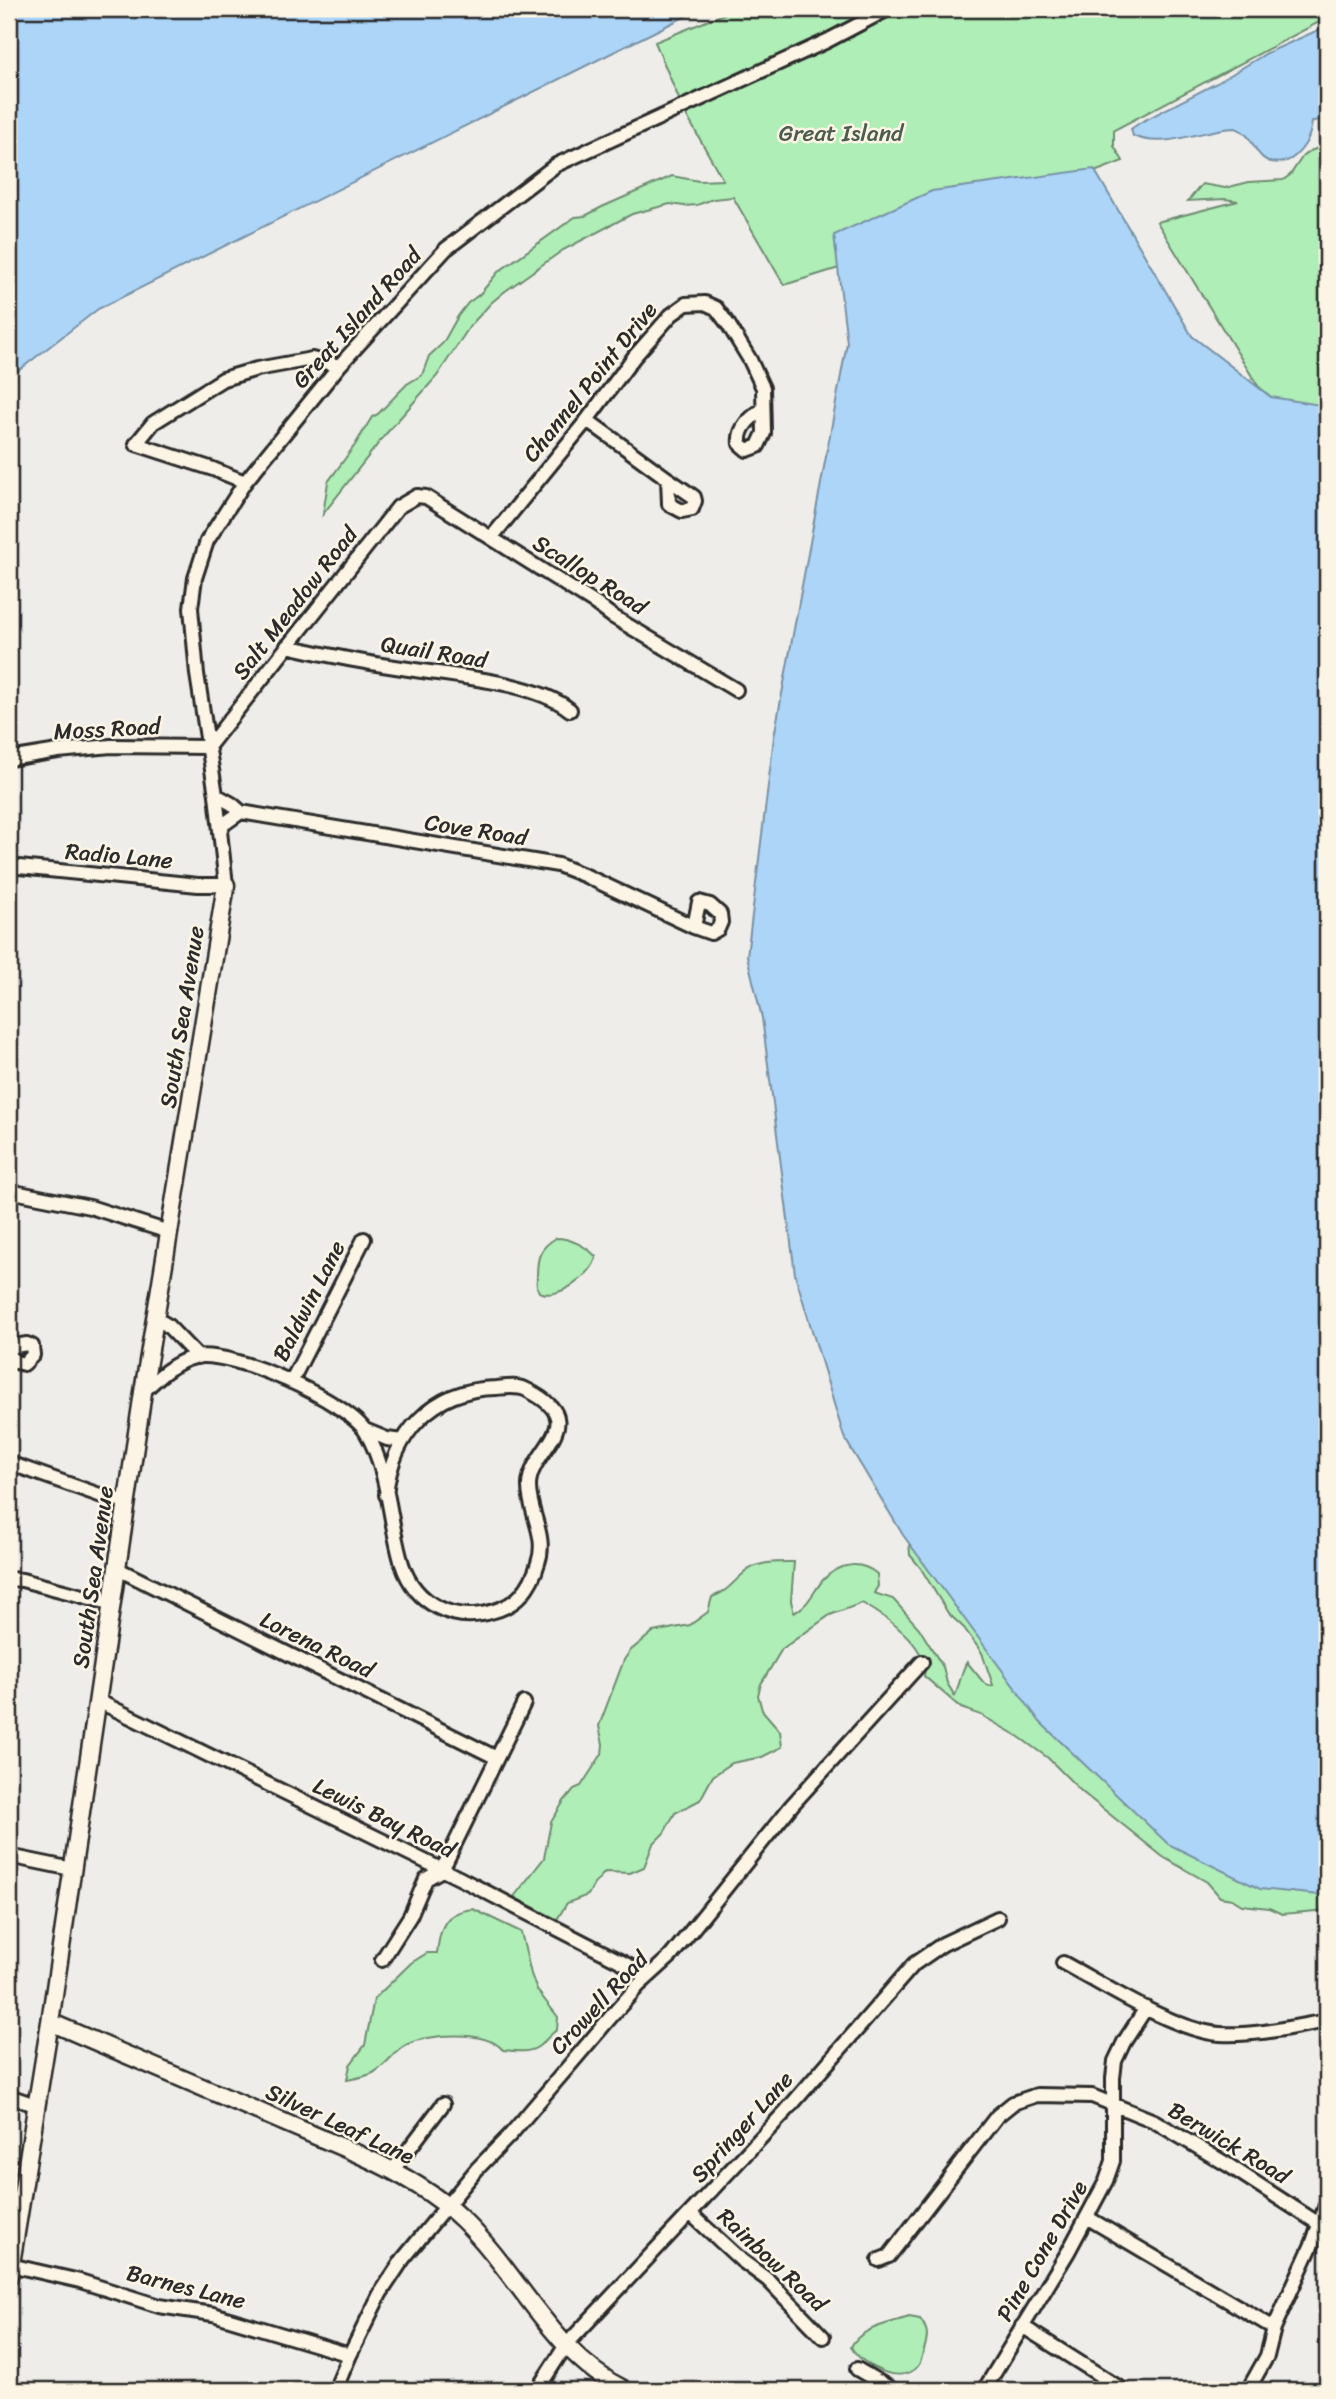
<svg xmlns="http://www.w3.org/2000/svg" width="1336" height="2399" font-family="Sriracha,sans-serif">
	<rect width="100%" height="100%" fill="#efedea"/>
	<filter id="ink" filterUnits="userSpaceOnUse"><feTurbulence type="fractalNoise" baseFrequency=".0143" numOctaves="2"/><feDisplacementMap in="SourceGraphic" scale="14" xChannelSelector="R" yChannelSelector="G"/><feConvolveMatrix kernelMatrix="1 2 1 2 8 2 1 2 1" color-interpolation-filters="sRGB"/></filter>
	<g filter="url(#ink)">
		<path fill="#afeeb6" stroke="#6d8c70" stroke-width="2" d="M736,9H1327V18L1114,130V146L1123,161L868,259L784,285L733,197L713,199L697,205L684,206L670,204L632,214L563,250L504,292L491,303L470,326L437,376L385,435L323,514L328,482L355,445L372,417L378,414L407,384L422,375L429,356L443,343L458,316L468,303L480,294L498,272L575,217L585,216L602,207L672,176L699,181L723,180L684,111L655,42Z
			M1327,145V414L1292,415L1258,386L1157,222L1238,201L1225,199L1188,201L1202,184L1225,188L1249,182L1283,180L1290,175L1303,156L1310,151Z
			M556,1238C569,1238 587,1246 596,1257C593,1275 557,1301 539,1292C535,1286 537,1283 537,1276C537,1258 539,1248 556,1238Z
			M908,1526L1327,1871V1910L1282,1914L1269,1908L1242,1905L1232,1899L1220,1897L1207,1882L1163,1857L1082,1792L1048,1758L1019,1737L981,1715L961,1708L924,1676C930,1646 885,1616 862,1603L830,1615L782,1649L761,1684L758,1695L762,1710L780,1731L782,1747L762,1757L732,1763L713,1776L700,1800L675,1813L664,1833L653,1844L644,1867L630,1873L605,1872L594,1884L588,1895L567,1903L558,1918L550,1922L514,1908L513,1898L544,1858L551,1822L564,1801L574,1789L581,1786L602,1754L603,1744L599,1726L624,1660L630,1651L653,1632L690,1625L708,1612L712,1597C727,1592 732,1583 744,1573C758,1561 776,1562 794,1562L791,1601L794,1613C809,1605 813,1592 823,1580C839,1563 860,1560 877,1574L878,1586L874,1593L893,1599L919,1628L943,1667L947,1683L955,1696C959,1687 962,1668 967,1662L984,1683L989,1686L993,1685L982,1653L964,1628L948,1613L920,1567L910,1555Z
			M473,1909L521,1932L531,1974L537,1990L558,2017L557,2030C549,2035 546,2041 539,2046C529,2054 515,2051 503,2050C486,2030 428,2033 406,2045C393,2052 386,2066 373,2073C365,2077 356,2078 347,2080L350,2065L365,2045L374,1999L411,1963L427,1953H437C440,1927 444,1912 473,1909Z
			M909,2317L920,2319C929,2330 928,2337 924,2350C922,2355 921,2362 918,2366C900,2387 861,2365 851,2347C859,2328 891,2323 909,2317Z"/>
		<path fill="#acd5f7" stroke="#7891a5" stroke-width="2" d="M9,9H700L98,309L9,378Z
			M1327,26V116L1312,122C1310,137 1306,146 1295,156C1286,164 1269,166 1260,155C1251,144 1250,133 1235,128C1201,129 1166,150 1133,136L1131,129L1141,122L1217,83L1267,53Z
			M1094,169L1192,336L1271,397L1327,406V1893L1320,1895L1260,1889L1168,1844L1040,1722L903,1535L844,1437L795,1274L762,1018L747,956L774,737L847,343L834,235L932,191Z"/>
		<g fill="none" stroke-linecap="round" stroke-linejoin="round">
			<defs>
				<path id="minor" d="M587,420L668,479
					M668,479L694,497L695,501L692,509L682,511L669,504Z
					M245,482L213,469L136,444L153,423L223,379L257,369L312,359L339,366
					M491,538L587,420L634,357L671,315L686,304L705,303L716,308L728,324L750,360L763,388L764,433L758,446L747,450L740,444C738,428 750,418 762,410
					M287,646C329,656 372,664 415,670C457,676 537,683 570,710
					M9,759L58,751L111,746L208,747L398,507L417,496L426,497L596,604L612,616L736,690
					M216,795L232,804L241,812
					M220,832L224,824L241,812L558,865L586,876L694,927L711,933L718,929L721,922L720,914L710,905L699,902L694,927
					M9,866L198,885H226L216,795L197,674L191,608L195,578L207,541L245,482L339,366L446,249L556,165L827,41L888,9
					M9,1191L90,1207L169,1232
					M155,1318L167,1325L198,1357
					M9,1347L27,1344L32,1346L33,1355L24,1364L16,1362L9,1357
					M291,1382L364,1239
					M143,1392C158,1377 174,1362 195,1357C231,1349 347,1401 366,1432C389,1471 389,1522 402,1564C415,1604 454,1624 494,1611C504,1608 514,1603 521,1595C529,1586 535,1574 538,1563C548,1536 528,1511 529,1485C530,1448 594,1423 527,1390C518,1385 506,1387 496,1388C433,1389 392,1434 386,1495
					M365,1430L387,1439L402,1441
					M9,1463L105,1497L128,1502
					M118,1569L497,1758
					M9,1579L22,1580L113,1604
					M98,1701L459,1878L649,1976
					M9,1856L72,1869
					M442,1870L524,1703
					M382,1960L410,1916L426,1879L442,1870
					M1063,1963C1104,1985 1175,2031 1220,2034C1255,2036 1293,2027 1327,2021
					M9,2096L35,2105
					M393,2170L443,2104
					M691,2214L741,2260L768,2280L823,2337
					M1088,2218L1274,2328
					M879,2260L889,2256L997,2116L1013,2103L1037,2095L1092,2096L1154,2121L1228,2165L1319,2224
					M10,2265L80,2281L159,2306L213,2314L350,2355
					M1022,2326L1123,2390
					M857,2369L893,2390
					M335,2390L350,2355L380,2294L403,2259L477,2169L511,2134L615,2012L639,1985L671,1956L792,1805L922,1662
					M537,2390L566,2345L786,2111L914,1964L943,1944L998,1918
					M984,2390L1068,2252L1106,2181L1113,2161V2078L1115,2061L1124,2042L1146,2008
					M1248,2390L1267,2356L1274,2328L1313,2242L1327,2202"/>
				<path id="tertiary" d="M50,2022L358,2154C396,2171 433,2191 463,2220C519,2274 553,2355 625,2390
					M9,2276L50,2022L143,1392L226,885"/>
			</defs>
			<use href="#minor" stroke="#2b2b2b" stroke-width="18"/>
			<use href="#tertiary" stroke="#2b2b2b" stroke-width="21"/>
			<use href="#minor" stroke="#fcf5e5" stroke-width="12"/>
			<use href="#tertiary" stroke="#fcf5e5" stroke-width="16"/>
		</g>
	</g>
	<g text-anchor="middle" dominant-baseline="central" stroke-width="5" stroke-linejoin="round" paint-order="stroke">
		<g font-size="23" fill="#4c5c4e" stroke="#fcf5e5">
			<text x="841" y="133">Great Island</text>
		</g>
		<g font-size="23" fill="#2b2b2b" stroke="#fcf5e5">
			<text transform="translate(357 318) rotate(-48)">Great Island Road</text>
			<text transform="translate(590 382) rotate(-51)">Channel Point Drive</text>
			<text transform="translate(590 575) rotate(32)">Scallop Road</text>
			<text transform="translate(295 603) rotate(-52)">Salt Meadow Road</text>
			<text transform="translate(434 652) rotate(9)">Quail Road</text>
			<text transform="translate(107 729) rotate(-3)">Moss Road</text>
			<text transform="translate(476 830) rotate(9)">Cove Road</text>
			<text transform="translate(119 856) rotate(5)">Radio Lane</text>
			<text transform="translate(182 1017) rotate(-81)">South Sea Avenue</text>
			<text transform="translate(309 1301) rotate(-63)">Baldwin Lane</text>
			<text transform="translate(93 1577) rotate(-82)">South Sea Avenue</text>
			<text transform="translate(317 1645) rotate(26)">Lorena Road</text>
			<text transform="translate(384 1818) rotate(26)">Lewis Bay Road</text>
			<text transform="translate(599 2003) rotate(-47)">Crowell Road</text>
			<text transform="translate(340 2124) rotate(25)">Silver Leaf Lane</text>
			<text transform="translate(742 2127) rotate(-48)">Springer Lane</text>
			<text transform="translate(1229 2143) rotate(31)">Berwick Road</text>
			<text transform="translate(1042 2251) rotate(-60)">Pine Cone Drive</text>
			<text transform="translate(772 2260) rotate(43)">Rainbow Road</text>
			<text transform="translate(186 2287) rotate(14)">Barnes Lane</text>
		</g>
	</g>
	<rect width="1336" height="2399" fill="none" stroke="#fcf5e5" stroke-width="35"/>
	<rect x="18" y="18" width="1301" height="2364" fill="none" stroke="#2b2b2b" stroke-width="2.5" filter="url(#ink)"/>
</svg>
